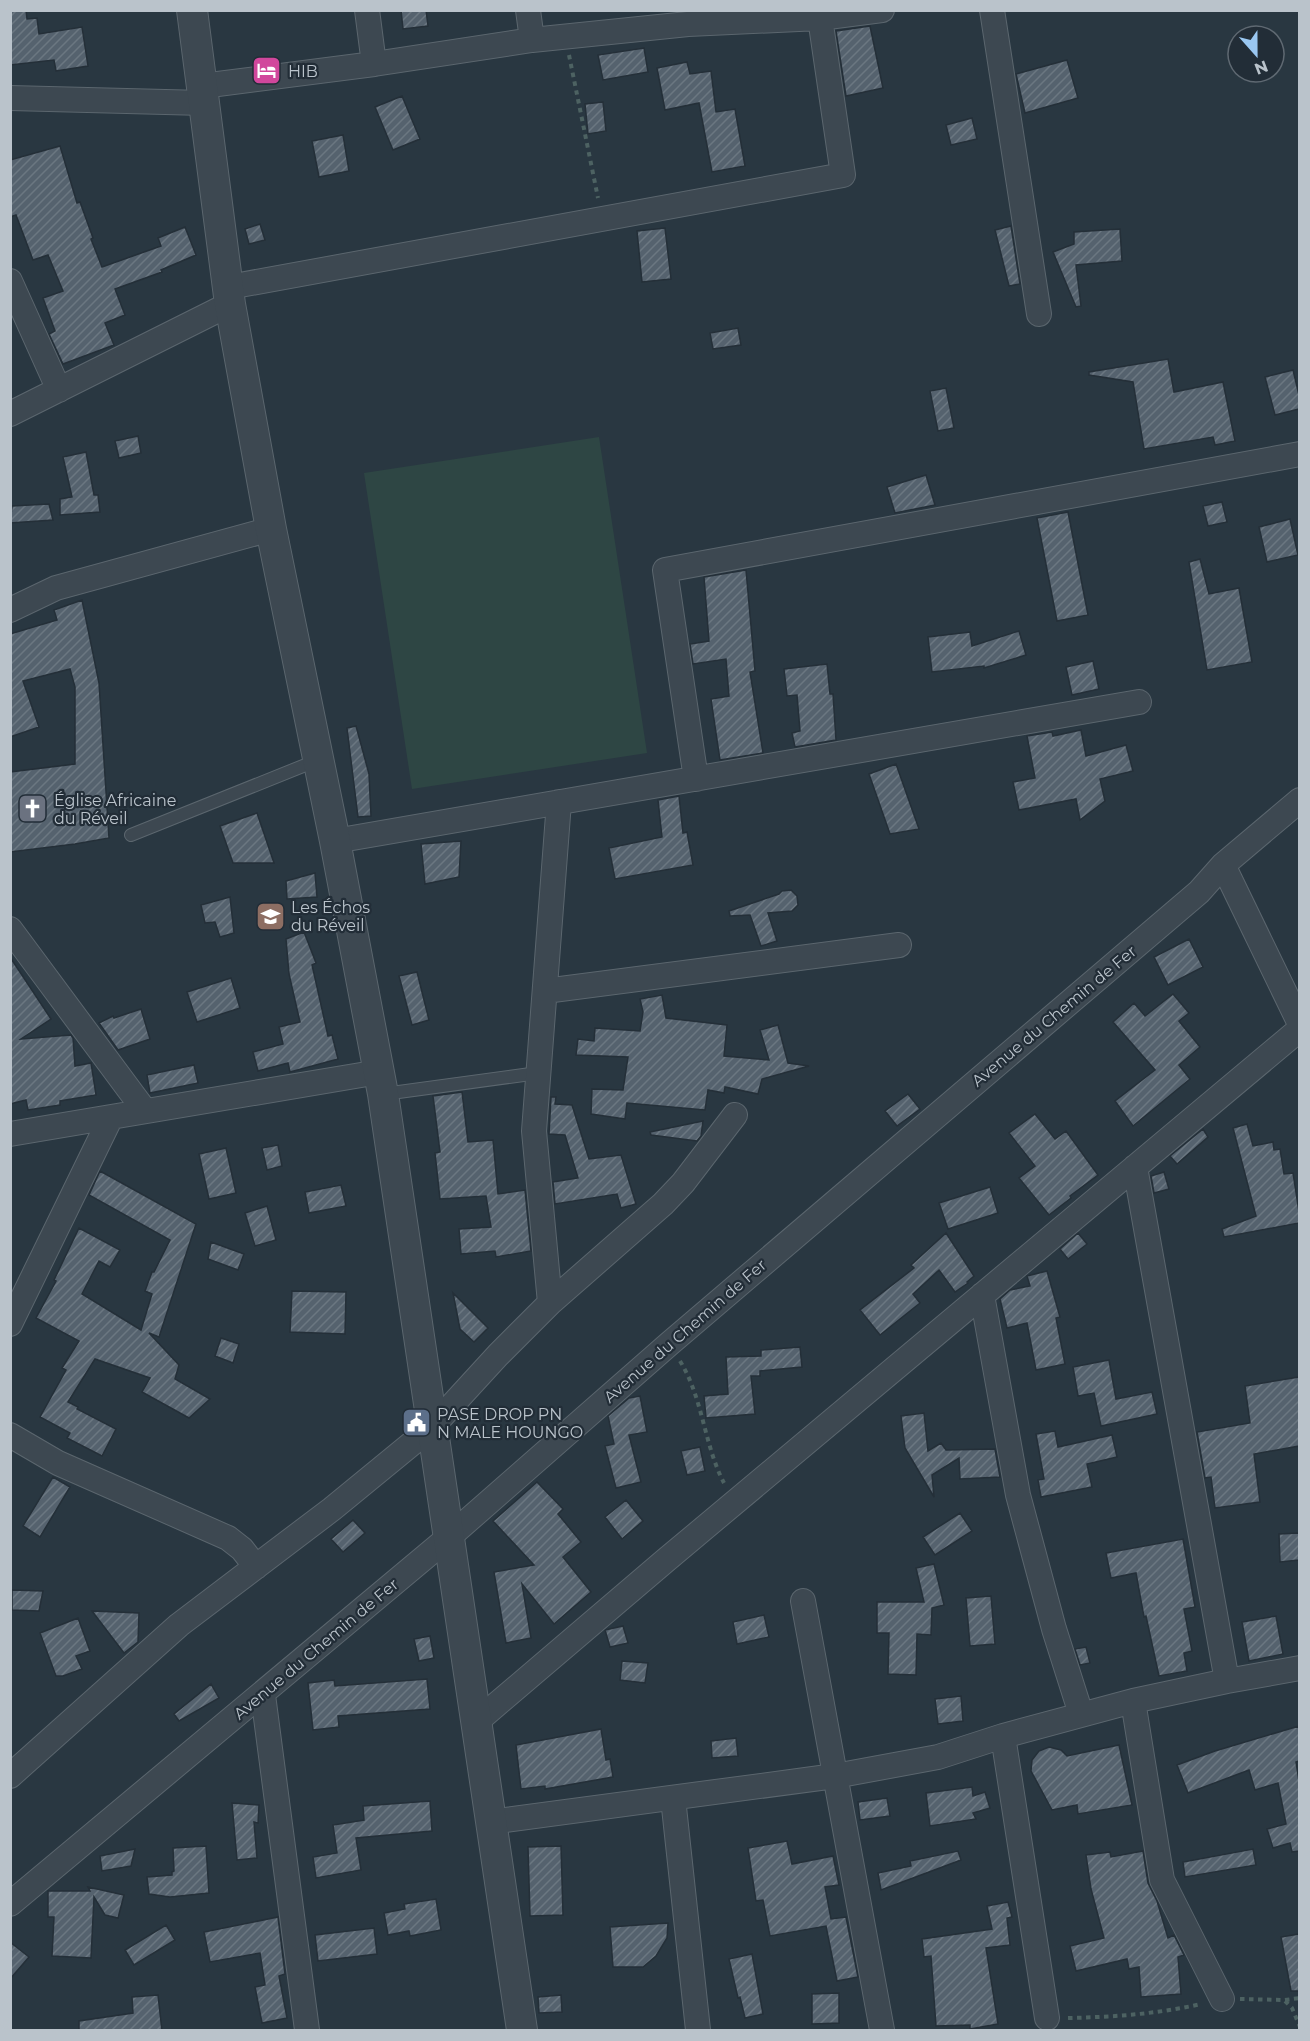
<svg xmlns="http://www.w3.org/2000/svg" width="1310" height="2041" font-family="Montserrat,sans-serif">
	<defs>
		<pattern id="building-hatch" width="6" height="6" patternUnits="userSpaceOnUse" patternTransform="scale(1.5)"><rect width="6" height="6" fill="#55626e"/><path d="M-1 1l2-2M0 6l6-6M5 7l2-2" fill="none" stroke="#6b7781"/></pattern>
	</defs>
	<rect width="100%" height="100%" fill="#293741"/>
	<path fill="#2e4644" d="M599,437L647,753L412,789L364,473Z"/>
	<path fill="url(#building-hatch)" stroke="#242f38" stroke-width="1.5" d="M10,10H26L27,19L37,18L39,34L82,27L88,66L56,71L54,60L10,65Z
		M401,10H426L428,26L403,29Z
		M870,26L883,88L846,96L836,31Z
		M644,48L648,72L603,80L598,55Z
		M1067,60L1078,98L1025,113L1016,74Z
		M687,62L690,74L711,71L716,112L735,109L745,166L712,172L699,103L665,110L657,68Z
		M402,96L420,139L393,150L375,107Z
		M603,102L606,131L588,134L585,104Z
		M972,118L977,139L951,145L946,125Z
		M343,135L349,171L319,177L312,141Z
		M60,146L77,203L80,202L93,238L91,239L102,267L161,246L158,238L185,227L196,255L161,270L162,272L115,289L125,315L105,323L114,345L63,364L49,334L55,331L43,298L63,291L48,255L33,260L16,215L10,217V160Z
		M260,224L265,240L249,244L245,229Z
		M1011,226L1020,284L1009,286L995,230Z
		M665,228L671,279L642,282L637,231Z
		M1120,229L1122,261L1076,265L1081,306L1076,307L1053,252L1074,244V232Z
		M738,328L741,345L713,349L710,333Z
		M1168,359L1174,392L1223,382L1235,441L1215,445L1213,437L1144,449L1133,382L1089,375V372Z
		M1293,370L1299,395V409L1275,415L1265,377Z
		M946,388L954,428L938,431L930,391Z
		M138,436L141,453L119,458L115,441Z
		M86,452L94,495H98L100,512L60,515V499L72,497L63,457Z
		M926,475L935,505L895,513L887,487Z
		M1222,502L1227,522L1208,526L1203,506Z
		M49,504L53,520L10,523L12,506Z
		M1068,512L1088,615L1057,621L1037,518Z
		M1290,519L1298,555L1267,562L1259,527Z
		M1200,559L1209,594L1239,588L1252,662L1207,670L1189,562Z
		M746,570L755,671L750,672L763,753L720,760L711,699L729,696L726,659L693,664L690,644L709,641L704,577Z
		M82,600L99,683L109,838L75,844L10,852V772L75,764V687L70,669L23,681L39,727L10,737V634L57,620L54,610Z
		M1019,631L1026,655L984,668V666L932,672L928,637L970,632L972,646Z
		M1093,661L1099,689L1072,695L1066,667Z
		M827,664L830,694H833L836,740L795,747L792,733L800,731L797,695L787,696L784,669Z
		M356,726L369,774L371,816L358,817L347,728Z
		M1081,730L1086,756L1126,745L1133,771L1100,779L1105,801L1080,820L1076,799L1019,810L1013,782L1035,778L1027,736L1052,732L1053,736Z
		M896,764L919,829L890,834L869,774Z
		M679,796L683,833L687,832L693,865L615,879L609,848L662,837L658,800Z
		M257,813L274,863H233L220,826Z
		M461,841L459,877L425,884L421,844Z
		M315,873L317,897L287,899L286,881Z
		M791,890L797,896L798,905L792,911L768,913L777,941L761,946L750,915L730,916L729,911L779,894L782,891Z
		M230,897L234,933L220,937L215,922L205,923L201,905Z
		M304,932L316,963L312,965L328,1036L332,1035L338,1059L290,1072L288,1063L258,1071L253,1052L283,1044L279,1027L300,1022L289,974L286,939Z
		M1189,939L1203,967L1168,985L1154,957Z
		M10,957L51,1019L21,1039L71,1035L73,1038L75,1066L91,1063L96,1095L60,1101V1105L28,1110L26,1100L10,1104Z
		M417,972L429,1020L412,1025L399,976Z
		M231,978L240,1008L197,1022L187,992Z
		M1173,994L1189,1013L1179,1021L1200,1047L1179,1065L1190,1079L1133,1126L1115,1101L1155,1070L1113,1022L1134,1003L1145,1016Z
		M662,995L666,1018L727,1025L724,1056L769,1060L760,1030L778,1025L788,1063L809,1066L762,1079L758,1094L725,1087L724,1093L708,1090L705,1110L627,1103L625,1119L591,1114L592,1089L623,1090L628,1057L576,1055L578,1039L594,1041L595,1028L640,1031L643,1012L640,999Z
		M141,1009L150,1039L118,1050L99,1023L113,1016L114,1018Z
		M194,1065L198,1083L150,1093L147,1075Z
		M462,1092L468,1142L493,1140L498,1194L525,1190L531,1251L496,1257L495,1251L461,1254L459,1229L491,1227L486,1196L440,1199L435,1153L440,1152L433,1096Z
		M908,1094L920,1109L897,1126L885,1111Z
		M551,1097H556L555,1104L572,1105L589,1159L621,1155L636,1204L621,1208L617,1194L555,1204L553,1182L578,1178L565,1135L549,1134Z
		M1035,1114L1055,1139L1066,1131L1098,1175L1070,1196L1071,1198L1049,1215L1019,1178L1035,1166L1009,1133Z
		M703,1121L701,1136L697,1141L651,1135L650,1132Z
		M1247,1124L1253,1146L1273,1142L1274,1150L1280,1149L1284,1174L1293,1173L1299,1212V1223L1224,1237L1222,1229L1256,1216L1233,1128Z
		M1203,1129L1208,1137L1177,1164L1170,1156Z
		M278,1145L282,1166L267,1170L262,1148Z
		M226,1148L236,1193L209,1199L199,1154Z
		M100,1171L196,1224L159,1337L149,1333L179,1365L175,1379L210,1399L189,1418L142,1392L150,1378L95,1359L68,1402L78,1407L77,1409L116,1429L102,1456L67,1438L70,1433L40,1417L66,1370L62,1368L79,1341L36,1318L56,1281L54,1280L79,1228L120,1250L110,1267L99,1261L82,1294L141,1330L152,1294L145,1291L152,1272H154L170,1240L89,1195Z
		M1164,1172L1169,1189L1154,1193L1151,1176Z
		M341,1185L346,1206L309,1213L305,1192Z
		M990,1187L998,1213L948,1229L939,1203Z
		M267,1206L276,1240L255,1246L245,1213Z
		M946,1233L974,1276L967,1282L968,1283L955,1292L939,1270L913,1294L920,1303L880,1335L860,1310L914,1268L911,1265Z
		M1078,1233L1087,1244L1068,1259L1060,1249Z
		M211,1242L244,1254L238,1270L208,1259Z
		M1047,1271L1060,1317L1056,1318L1065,1364L1036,1370L1027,1323L1007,1328L1000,1299L1010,1290L1030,1286L1027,1276Z
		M292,1291L346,1292L345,1334L290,1332Z
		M453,1293L488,1328L474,1342L460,1329Z
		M221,1338L239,1344L233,1363L215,1356Z
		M800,1347L802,1367L760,1371V1376H751L755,1414L706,1418L704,1396L728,1394L726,1357L761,1356V1350Z
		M1109,1360L1116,1399L1152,1392L1157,1414L1101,1426L1094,1393L1078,1396L1073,1367Z
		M1299,1377V1446L1254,1454L1260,1502L1215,1508L1211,1477L1205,1478L1197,1432L1250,1423L1245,1386Z
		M640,1396L647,1432L629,1435L641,1482L616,1488L605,1446L614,1444L608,1416L629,1398Z
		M924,1413L928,1451L941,1443L946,1450L995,1449L1000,1477L960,1479L959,1458L932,1475L934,1497L905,1448L901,1416Z
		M1055,1431L1058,1447L1112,1435L1117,1457L1087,1464L1092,1487L1041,1497L1038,1480L1044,1479L1036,1434Z
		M700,1447L705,1471L687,1475L681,1451Z
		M53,1477L70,1487L40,1537L23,1526Z
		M537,1482L563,1509L558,1514L581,1542L563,1557L591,1592L554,1624L522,1584L531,1638L506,1643L494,1572L534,1565L493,1521Z
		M626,1500L643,1521L622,1539L605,1517Z
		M960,1513L972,1531L935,1555L923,1537Z
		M353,1520L365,1533L343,1552L331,1539Z
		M1299,1533V1560L1280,1562L1279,1534Z
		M1183,1539L1195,1607L1184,1609L1192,1651L1184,1653L1187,1671L1159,1676L1146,1616L1144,1617L1136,1573L1111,1578L1106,1553Z
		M934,1564L944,1605L932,1608L931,1635L917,1634L916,1675L888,1674L889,1633H877V1602H924L916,1568Z
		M12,1590L43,1591L39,1611L12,1610Z
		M991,1596L995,1644L970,1646L966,1598Z
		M92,1611L139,1613L138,1642L124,1653Z
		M764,1615L769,1637L737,1644L733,1622Z
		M1276,1616L1283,1654L1249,1661L1242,1622Z
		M78,1618L90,1651L76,1656L82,1669L63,1676H56L40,1633Z
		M623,1626L628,1643L610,1647L605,1630Z
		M430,1636L434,1658L419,1661L414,1639Z
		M1086,1647L1090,1663L1080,1665L1075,1649Z
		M622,1661L648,1663L645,1683L620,1680Z
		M427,1679L430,1709L338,1716L339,1727L313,1730L308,1683L334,1680L335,1686Z
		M211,1684L219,1698L179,1721L174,1714Z
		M961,1696L963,1721L938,1724L935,1699Z
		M1299,1726V1761L1296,1762L1299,1781V1851L1292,1852L1290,1843L1273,1848L1267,1829L1286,1824L1278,1783L1255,1790L1249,1770L1188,1793L1177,1765L1215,1751Z
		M601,1729L606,1760L610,1759L613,1777L545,1789V1786L521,1789L516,1745Z
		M736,1738L738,1756L712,1758L711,1741Z
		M1119,1745L1132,1805L1078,1814L1077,1805L1052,1810L1031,1771L1032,1760L1039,1751L1049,1747L1061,1750L1067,1756Z
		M972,1787L973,1796L985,1792L990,1808L973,1813L976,1819L930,1826L926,1793Z
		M887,1798L890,1816L860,1820L858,1802Z
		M430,1801L432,1831L356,1838L361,1870L316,1878L313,1857L337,1853L333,1825L364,1820L363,1806Z
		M232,1803L259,1805L258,1823L254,1822L257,1858L237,1860Z
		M787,1841L792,1864L833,1856L839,1885L825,1887L831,1919L846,1917L858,1977L837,1981L826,1926L770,1936L763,1900L756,1901L748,1848Z
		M206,1846L209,1893L170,1897L149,1894L147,1877L172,1875V1872L174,1871L173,1848Z
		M561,1846L563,1915L530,1916L528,1847Z
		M135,1849L131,1866L102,1871L100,1856Z
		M1253,1849L1256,1865L1185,1877L1183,1862Z
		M958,1851L961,1860L881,1890L878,1873L911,1866L910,1861Z
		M1143,1851L1148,1883L1157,1901L1168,1938L1174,1935L1184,1955L1178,1957L1181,1994L1141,1997L1139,1967L1129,1969L1127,1959L1076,1971L1070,1946L1104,1938L1091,1889L1086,1855L1110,1852L1111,1857Z
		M88,1887L124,1895L118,1918L105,1915L94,1897L91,1958L52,1956L54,1917H48V1891H90Z
		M436,1899L441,1930L410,1936L409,1931L388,1935L384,1913L405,1909L404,1904Z
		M1008,1902L1012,1917L1007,1918L1010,1945L986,1948L998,2024L970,2029V2025L936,2026L931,1956L924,1957L922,1939L992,1929L987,1906Z
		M278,1917L285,1974L279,1976L287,2018L262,2023L255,1987L265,1985L260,1953L210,1962L204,1932Z
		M668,1923L667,1938L656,1956L643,1967H613L610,1927Z
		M166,1925L175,1940L134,1965L125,1950Z
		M374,1928L377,1954L318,1961L315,1935Z
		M1299,1934V1991H1291L1281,1937Z
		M10,1942L29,1957L10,1979Z
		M752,1954L763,2014L745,2018L740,1997L738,1998L729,1959Z
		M839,1993V2023L812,2024V1994Z
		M158,1995L162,2031H79V2021L133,2013L132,1997Z
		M561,1995L562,2012L539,2013L538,1997Z"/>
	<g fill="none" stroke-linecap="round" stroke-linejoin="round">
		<defs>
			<path id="service" d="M131,835L318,760
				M384,1094L538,1073"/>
			<path id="minor" d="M367,10L374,64
				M528,10L532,40
				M992,10L1039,314
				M202,86L374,64L532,40L688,24L820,18L882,10
				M10,98L204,103
				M10,281L59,390
				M229,287L843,175L820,18
				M10,414L230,304
				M10,610L56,588L271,529
				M696,779L665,570L1300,454
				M335,841L1139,702
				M1223,865L1300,1024
				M10,929L145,1111
				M545,991L899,945
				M10,1134L379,1072
				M1135,1167L1227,1681
				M982,1295L1018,1495L1054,1629L1081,1714
				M550,1303L534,1131L559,802
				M10,1324L111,1117
				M10,1435L58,1463L228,1538L242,1549L256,1567
				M803,1601L882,2030
				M263,1695L307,2030
				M1133,1701L1162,1880L1222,1999
				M476,1722L666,1560L1300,1029
				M1003,1736L1047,2018
				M10,1776L179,1625L332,1509L432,1427L498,1355L550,1303L663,1204L683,1183L735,1115
				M673,1798L698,2030
				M491,1822L835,1776L938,1757L1003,1736L1133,1701L1227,1681L1300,1668
				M10,1904L449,1537L669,1344L1199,892L1223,865L1300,800"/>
			<path id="tertiary" d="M192,10L230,304L271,529L335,841L383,1094L522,2030"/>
		</defs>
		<use href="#service" stroke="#5b666e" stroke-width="14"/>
		<use href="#minor" stroke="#5b666e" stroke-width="26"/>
		<use href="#tertiary" stroke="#5b666e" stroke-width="32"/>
		<path stroke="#4d6262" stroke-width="4" stroke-dasharray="4.5 4.5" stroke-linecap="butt" d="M569,55L598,198
			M680,1361C703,1398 704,1445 724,1483
			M1240,1999L1285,2000L1300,1998
			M1285,2001L1292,2008L1300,2027
			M1068,2018C1113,2017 1157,2014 1201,2004"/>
		<use href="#service" stroke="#3d4851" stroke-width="12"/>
		<use href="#minor" stroke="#3d4851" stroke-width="24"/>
		<use href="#tertiary" stroke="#3d4851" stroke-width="30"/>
	</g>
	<defs>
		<symbol id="hotel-square" viewBox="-11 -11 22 22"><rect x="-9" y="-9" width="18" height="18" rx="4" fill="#d1479c" stroke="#222d37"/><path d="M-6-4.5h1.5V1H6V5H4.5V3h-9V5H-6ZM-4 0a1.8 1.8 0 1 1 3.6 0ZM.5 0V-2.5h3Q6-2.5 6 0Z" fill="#fff"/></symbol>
		<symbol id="church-square" viewBox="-11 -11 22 22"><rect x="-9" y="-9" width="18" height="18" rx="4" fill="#6b7280" stroke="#222d37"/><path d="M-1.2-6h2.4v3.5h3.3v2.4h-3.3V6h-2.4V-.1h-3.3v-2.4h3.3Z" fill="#fff"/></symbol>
		<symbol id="school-square" viewBox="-11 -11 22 22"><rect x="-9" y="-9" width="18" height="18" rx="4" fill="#8d6e63" stroke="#222d37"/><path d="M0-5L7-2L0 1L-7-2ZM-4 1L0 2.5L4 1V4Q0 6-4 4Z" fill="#fff"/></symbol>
		<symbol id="civic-square" viewBox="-11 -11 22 22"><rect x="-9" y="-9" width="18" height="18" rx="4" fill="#5c6f8a" stroke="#222d37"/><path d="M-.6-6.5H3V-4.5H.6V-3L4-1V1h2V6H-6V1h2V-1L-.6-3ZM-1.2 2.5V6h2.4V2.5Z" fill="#fff"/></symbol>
	</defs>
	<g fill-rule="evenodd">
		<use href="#hotel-square" x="250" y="54" width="33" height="33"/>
		<use href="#church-square" x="16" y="792" width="33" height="33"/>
		<use href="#school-square" x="254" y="900" width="33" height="33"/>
		<use href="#civic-square" x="400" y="1406" width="33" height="33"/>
	</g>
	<g text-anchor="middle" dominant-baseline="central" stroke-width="4.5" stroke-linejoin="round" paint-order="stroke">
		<g font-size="16" fill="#bac3cb" stroke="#222d37" text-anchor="start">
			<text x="288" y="71">HIB</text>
			<text x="54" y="800">Église Africaine<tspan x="54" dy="18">du Réveil</tspan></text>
			<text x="291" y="907">Les Échos<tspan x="291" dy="18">du Réveil</tspan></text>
			<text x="437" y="1414">PASE DROP PN<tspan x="437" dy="18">N MALE HOUNGO</tspan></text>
		</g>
		<g font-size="16" fill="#bac3cb" stroke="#222d37">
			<text transform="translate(1054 1016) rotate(-40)">Avenue du Chemin de Fer</text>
			<text transform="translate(685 1331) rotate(-41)">Avenue du Chemin de Fer</text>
			<text transform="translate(316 1649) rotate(-40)">Avenue du Chemin de Fer</text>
		</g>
	</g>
	<rect width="1310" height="2041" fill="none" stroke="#bac3cb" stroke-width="24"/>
	<g transform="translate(1256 54) rotate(159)"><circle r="28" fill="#222d37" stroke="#5f6972" stroke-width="1.5"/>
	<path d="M0-4.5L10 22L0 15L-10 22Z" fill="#9ac7f1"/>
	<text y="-9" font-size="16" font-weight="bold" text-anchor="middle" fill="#bac3cb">N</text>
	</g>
</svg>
